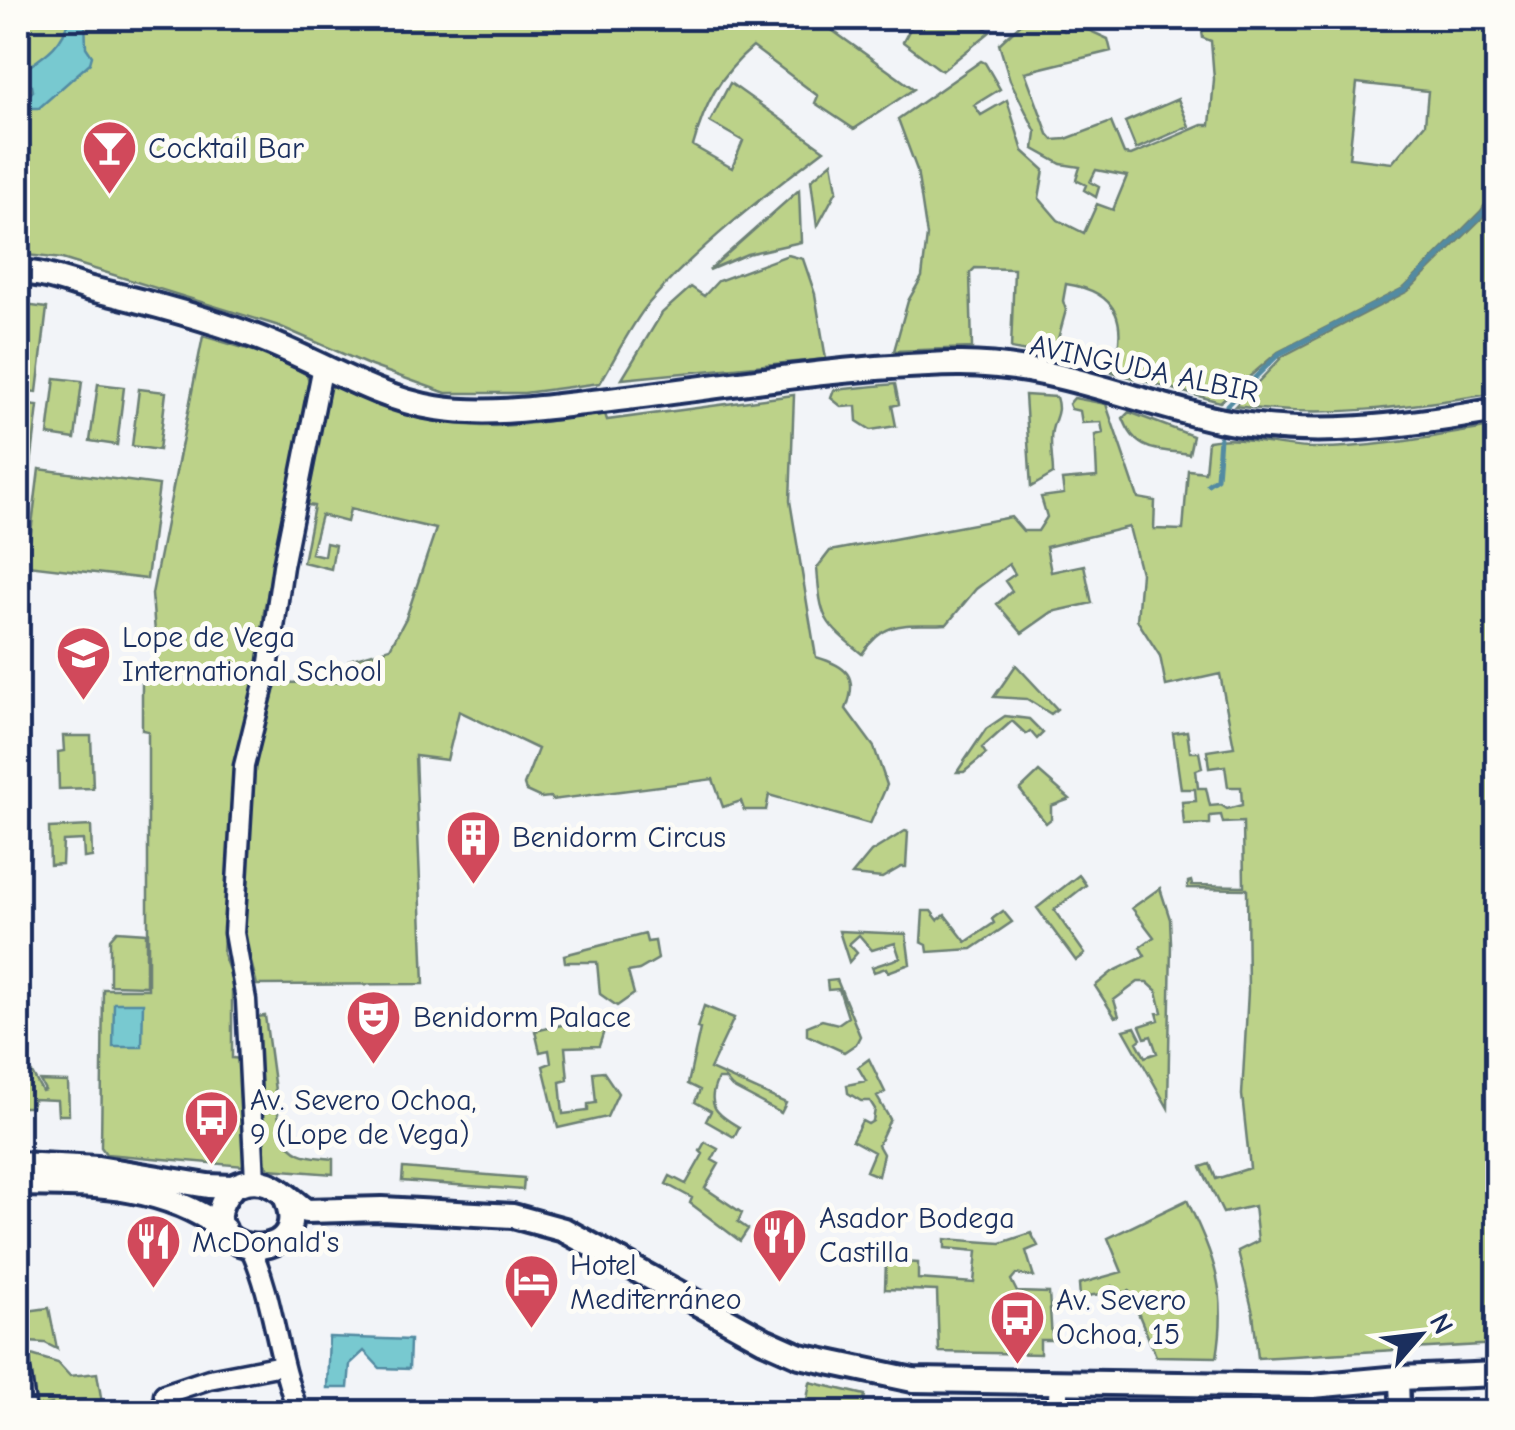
<svg xmlns="http://www.w3.org/2000/svg" width="1515" height="1430" font-family="'Comic Neue',sans-serif">
	<rect width="100%" height="100%" fill="#f2f4f8"/>
	<filter id="ink" filterUnits="userSpaceOnUse"><feTurbulence type="fractalNoise" baseFrequency=".01" numOctaves="2"/><feDisplacementMap in="SourceGraphic" scale="20" xChannelSelector="R" yChannelSelector="G"/><feConvolveMatrix kernelMatrix="1 2 1 2 8 2 1 2 1" color-interpolation-filters="sRGB"/></filter>
	<g filter="url(#ink)">
		<path fill="#bcd289" stroke="#6c8074" stroke-width="2.5" fill-rule="evenodd" d="M18,18H648L677,29L681,18H758L765,22L768,18H815L914,89L854,129L815,103L818,96L753,47C719,76 705,103 693,146L732,168L743,141L710,122L730,83L824,150C766,194 696,248 649,303C630,326 616,357 600,383L524,393H446L371,366L279,326L62,259L18,254Z
			M893,18C921,17 968,10 990,32L942,71L903,42L911,27Z
			M1027,18H1050L1064,31L1084,28L1108,39L1111,51L1025,72L1048,134L1053,140L1066,139L1111,122L1124,154L1131,155L1202,125H1210L1214,79L1211,41L1203,38L1200,18H1497V186L1481,211L1405,287L1278,352L1220,402L1112,372C1128,325 1121,292 1066,284L1063,301L1066,310L1053,357L1011,349L1014,269L975,268L970,273L972,348L894,351L908,301L922,277L927,236L917,170L898,119L981,61L985,63L1000,89L974,105L981,115L1007,100L1023,151L1044,170L1039,198L1058,220L1084,233L1097,204L1113,210L1127,176L1096,170L1090,182L1099,187L1096,197L1084,190L1086,185L1076,180L1080,167L1061,164L1034,149L1036,132L1010,80L999,44ZM1357,83L1428,91L1425,124L1392,163L1349,158Z
			M1178,99L1189,126L1136,149L1125,122Z
			M832,162L837,190L817,227L811,180Z
			M799,190L801,242L747,254L709,270Z
			M1497,196V393C1407,407 1327,419 1235,406L1283,356L1408,291L1485,215Z
			M788,255L803,259L815,294L826,359L622,379L662,313L691,287L704,296L718,281Z
			M18,304L47,308L37,392L18,390Z
			M203,336L277,358L307,375L311,386L264,611L259,671L232,789L223,954L232,978V1058L242,1059L244,1166L106,1154L101,1147L103,989H148V731L142,730V676L158,671L152,594Z
			M55,378L82,381L75,439L48,435Z
			M332,381C379,400 429,425 481,426C523,427 564,418 605,414L607,420L794,395L790,501L816,657C847,666 859,676 846,709L874,747L887,785L870,824L769,795L766,810H744L741,801L723,807L713,779L552,800L550,797L541,798L526,791L524,785L538,749L459,711L447,760L415,756L424,984L257,985L243,930L248,785L272,688L278,683L341,682L349,660L390,648L406,618L436,529L350,509L347,522L321,515L311,553L324,556L326,543L335,545L331,569L303,562L314,506L301,504L327,387Z
			M98,384L124,387L117,445L90,441Z
			M895,384L899,404L892,406L896,426L871,430L857,421L856,406L842,407L831,398L834,390Z
			M139,389L166,392L159,450L132,446Z
			M1025,395L1056,397C1061,413 1055,416 1052,430C1049,443 1053,461 1053,474L1031,487Z
			M1074,398L1106,404L1138,498L1155,501L1154,529L1183,530L1188,470L1205,472L1208,441C1242,435 1275,447 1310,448C1373,449 1436,436 1497,426V1344L1258,1358L1253,1313L1238,1251L1258,1241L1254,1206L1223,1213L1201,1167L1210,1164L1216,1179L1250,1168L1242,1095L1248,991L1247,889L1188,888V882L1191,881L1192,885L1244,886L1243,822L1223,823L1221,815L1210,816V824L1184,825L1182,802L1196,801L1195,789H1181L1173,733L1187,731L1190,752H1199L1202,768L1196,770L1198,788H1206L1210,806L1221,805L1227,809L1242,805L1241,787H1228L1225,766L1209,768L1207,751L1234,747L1220,674L1166,686L1160,656L1137,620L1141,573L1129,527L1046,547L1051,572L1084,565L1092,603L1052,612L1022,633L997,604L1012,591L1005,581L1015,574L1009,564L976,589L947,624C909,627 887,616 862,654C823,622 821,620 817,568L830,551L1011,517L1023,531H1038L1047,517L1041,497L1064,494L1062,480L1097,477L1095,435L1103,433L1101,422L1082,423L1080,411L1071,409L1069,404Z
			M18,404L38,406L26,507L18,506Z
			M1129,412L1193,436L1189,454C1156,449 1136,453 1123,418Z
			M39,469L159,485L147,579L27,565Z
			M1016,665L1057,709L1051,714L1027,699L994,697Z
			M1005,716L1029,719L1043,733L1037,739L1030,731L1026,734L1012,721L982,748L986,754L964,772H957L986,729Z
			M63,736H91L93,788L59,789L58,752L64,751Z
			M1039,772L1070,799L1051,806V819L1046,823L1020,790Z
			M91,826L92,857L84,858L83,840L63,841L62,864L50,865L49,828Z
			M905,831L908,832L906,867H901L882,878L852,875L871,852Z
			M1079,875L1086,885L1054,910L1085,954L1076,961L1037,908Z
			M1160,888L1170,919L1171,942L1168,1108L1124,1030L1135,1027L1141,1039L1137,1042L1145,1057L1157,1053L1151,1036L1145,1038L1140,1026L1159,1020L1157,1013L1162,1012L1157,991L1147,982H1138L1114,1000L1119,1016L1115,1017L1095,986L1112,972L1145,956L1140,947L1154,937L1132,908Z
			M923,911H931L938,920L945,915L966,942L994,923L992,919L1003,911L1012,922L972,949L928,952L927,945L921,942Z
			M117,931L146,933V986L110,985V939Z
			M839,931L906,934L910,964L888,972L886,968L874,972L872,967L900,958L895,943L872,950L859,935L849,944L857,953L849,962Z
			M645,934L647,942L655,941L658,959L639,970L628,972L634,994L617,1006L600,994L597,962H565L564,955Z
			M837,980L860,1036L856,1044L844,1052L807,1035V1026L822,1020L838,1024L848,1017L839,989L828,990L827,981Z
			M704,1006L734,1018L710,1069L786,1103L781,1113L732,1087L725,1079H718C705,1105 716,1114 739,1127L734,1137L706,1121L711,1111L695,1102L700,1090L688,1084L700,1029L697,1028Z
			M610,1013L599,1046L565,1047L568,1080L560,1082L563,1114L588,1111V1104L596,1103L593,1072L603,1071L618,1093L607,1117L558,1128L543,1066L551,1063L549,1050L540,1052L535,1031L575,1022V1018Z
			M265,1016L281,1135C296,1158 307,1156 333,1159V1174L269,1169L261,1155L256,1017Z
			M869,1059L885,1092L877,1097L890,1119L878,1145L883,1154L878,1176L866,1171L874,1152L852,1140L862,1121L868,1124L873,1121L875,1109L870,1101H861L848,1093L847,1085L866,1081L858,1067Z
			M19,1073H32L42,1091L45,1090L40,1081L68,1082L69,1115H58L57,1100L33,1099L32,1107H19Z
			M705,1142L718,1149L712,1160L719,1164L705,1188L742,1213L738,1222L748,1229L740,1241L690,1203L692,1198L666,1184L670,1176L686,1184L703,1154L700,1151Z
			M403,1168L524,1178L523,1190L402,1181Z
			M1187,1200C1215,1260 1228,1291 1217,1357L1156,1356L1129,1291L1121,1293L1112,1286L1107,1293L1080,1297L1079,1284L1122,1272L1108,1238Z
			M1031,1233L1038,1246L1026,1251L1034,1277L1016,1274L1011,1280L1017,1292L1049,1293L1052,1340H1040V1354L939,1352L937,1291L885,1289L886,1261L918,1263V1279L974,1283L977,1251L945,1248V1239L1001,1243Z
			M49,1308L57,1349L45,1343L27,1342L22,1333L19,1312Z
			M25,1353L58,1363L70,1376L97,1373L102,1403L53,1410L52,1404L33,1407Z
			M810,1382L865,1395L862,1412H805Z"/>
		<path fill="#78c9d0" stroke="#538ba2" stroke-width="2.5" d="M68,18H85L86,47L92,56L90,63L39,108H29L23,100L33,91L32,85L24,84L18,93V74C41,58 65,45 68,18Z
			M114,1003H143L142,1047H113Z
			M329,1337L410,1340L409,1369L380,1368L364,1351L350,1364L348,1388H327Z"/>
		<g fill="none" stroke-linecap="round" stroke-linejoin="round">
			<path stroke="#538ba2" stroke-width="5" d="M1227,405L1279,354L1406,289L1483,213L1498,190
				M1208,484L1217,478L1220,438"/>
			<defs>
				<path id="minor" d="M255,1180L246,1000L234,933L244,766L268,669L283,566L323,366
					M251,1249C275,1301 276,1359 299,1412
					M18,1355L26,1412
					M1399,1378L1400,1412
					M164,1394L209,1379L282,1365
					M1057,1412L1059,1384"/>
				<path id="tertiary" d="M18,273C40,271 69,283 91,289C147,302 206,318 259,338C317,360 374,398 436,408C493,417 554,406 610,400C726,386 842,366 958,364C1049,363 1132,401 1218,420C1312,439 1404,426 1498,410
					M18,1164L98,1168L208,1186L233,1187
					M18,1184C93,1185 160,1183 224,1229
					M284,1194C322,1275 174,1254 233,1187C264,1170 283,1193 306,1211L382,1209L513,1216L564,1230L764,1340L800,1356L913,1380L1313,1386L1399,1378L1498,1374"/>
			</defs>
			<use href="#minor" stroke="#1b2f5e" stroke-width="25"/>
			<use href="#tertiary" stroke="#1b2f5e" stroke-width="30"/>
			<use href="#minor" stroke="#fdfcf7" stroke-width="18"/>
			<use href="#tertiary" stroke="#fdfcf7" stroke-width="22"/>
		</g>
	</g>
	<defs>
		<symbol id="bar-pin" viewBox="-11 -11 22 30"><path d="M0 17L-7.5 6A9.5 9.5 0 1 1 7.5 6Z" fill="#d1495b" stroke="#fdfcf7"/><path d="M-6-5H6L.8 .8V4.5H3.5V6h-7V4.5H-.8V.8Z" fill="#fff"/></symbol>
		<symbol id="school-pin" viewBox="-11 -11 22 30"><path d="M0 17L-7.5 6A9.5 9.5 0 1 1 7.5 6Z" fill="#d1495b" stroke="#fdfcf7"/><path d="M0-5L7-2L0 1L-7-2ZM-4 1L0 2.5L4 1V4Q0 6-4 4Z" fill="#fff"/></symbol>
		<symbol id="building-pin" viewBox="-11 -11 22 30"><path d="M0 17L-7.5 6A9.5 9.5 0 1 1 7.5 6Z" fill="#d1495b" stroke="#fdfcf7"/><path d="M-4-6H4V6H1V3H-1V6H-4ZM-2.5-4.3h1.7v1.8h-1.7ZM.8-4.3h1.7v1.8H.8ZM-2.5-1h1.7V.8h-1.7ZM.8-1h1.7V.8H.8Z" fill="#fff"/></symbol>
		<symbol id="theatre-pin" viewBox="-11 -11 22 30"><path d="M0 17L-7.5 6A9.5 9.5 0 1 1 7.5 6Z" fill="#d1495b" stroke="#fdfcf7"/><path d="M-5-5.5Q0-4 5-5.5V0Q5 5 0 6Q-5 5-5 0ZM-3.3-2.5H-1v1.5H-3.3ZM1-2.5H3.3v1.5H1ZM-2.8 1Q0 5.5 2.8 1Z" fill="#fff"/></symbol>
		<symbol id="bus-pin" viewBox="-11 -11 22 30"><path d="M0 17L-7.5 6A9.5 9.5 0 1 1 7.5 6Z" fill="#d1495b" stroke="#fdfcf7"/><path d="M-5-6H5V4H4V6H2V4H-2V6H-4V4H-5ZM-3.5-4V0h7V-4ZM-3.5 1.2v1.5H-2V1.2ZM2 1.2v1.5H3.5V1.2Z" fill="#fff"/></symbol>
		<symbol id="restaurant-pin" viewBox="-11 -11 22 30"><path d="M0 17L-7.5 6A9.5 9.5 0 1 1 7.5 6Z" fill="#d1495b" stroke="#fdfcf7"/><path d="M-5-6h1v4h1v-4h1v4h1v-4h1v5L-1.5 .5V6h-2V.5L-5-1ZM5-6V6H3V1.5H1.5Q1.5-4 5-6Z" fill="#fff"/></symbol>
		<symbol id="hotel-pin" viewBox="-11 -11 22 30"><path d="M0 17L-7.5 6A9.5 9.5 0 1 1 7.5 6Z" fill="#d1495b" stroke="#fdfcf7"/><path d="M-6-4.5h1.5V1H6V5H4.5V3h-9V5H-6ZM-4 0a1.8 1.8 0 1 1 3.6 0ZM.5 0V-2.5h3Q6-2.5 6 0Z" fill="#fff"/></symbol>
	</defs>
	<g fill-rule="evenodd">
		<use href="#bar-pin" x="78" y="116" width="63" height="86"/>
		<use href="#school-pin" x="52" y="622" width="63" height="86"/>
		<use href="#building-pin" x="442" y="806" width="63" height="86"/>
		<use href="#theatre-pin" x="342" y="986" width="63" height="86"/>
		<use href="#bus-pin" x="180" y="1086" width="63" height="86"/>
		<use href="#restaurant-pin" x="748" y="1204" width="63" height="86"/>
		<use href="#restaurant-pin" x="122" y="1210" width="63" height="86"/>
		<use href="#hotel-pin" x="500" y="1250" width="63" height="86"/>
		<use href="#bus-pin" x="986" y="1286" width="63" height="86"/>
	</g>
	<g text-anchor="middle" dominant-baseline="central" stroke-width="10" stroke-linejoin="round" paint-order="stroke">
		<g font-size="30" fill="#1b2f5e" stroke="#fdfcf7" text-anchor="start">
			<text x="148" y="148">Cocktail Bar</text>
			<text x="122" y="637">Lope de Vega<tspan x="122" dy="34">International School</tspan></text>
			<text x="512" y="837">Benidorm Circus</text>
			<text x="413" y="1017">Benidorm Palace</text>
			<text x="250" y="1100">Av. Severo Ochoa,<tspan x="250" dy="34">9 (Lope de Vega)</tspan></text>
			<text x="819" y="1218">Asador Bodega<tspan x="819" dy="34">Castilla</tspan></text>
			<text x="192" y="1242">McDonald's</text>
			<text x="570" y="1265">Hotel<tspan x="570" dy="34">Mediterráneo</tspan></text>
			<text x="1056" y="1300">Av. Severo<tspan x="1056" dy="34">Ochoa, 15</tspan></text>
		</g>
		<g font-size="30" fill="#1b2f5e" stroke="#fdfcf7">
			<text transform="translate(1144 369) rotate(12)">AVINGUDA ALBIR</text>
		</g>
	</g>
	<rect width="1515" height="1430" fill="none" stroke="#fdfcf7" stroke-width="60"/>
	<rect x="30" y="30" width="1455" height="1370" fill="none" stroke="#1b2f5e" stroke-width="4" filter="url(#ink)"/>
	<g transform="translate(1420 1335) rotate(62)" stroke="#fdfcf7" stroke-width="8" paint-order="stroke">
	<path d="M0-8L18 38L0 25L-18 38Z" fill="#1b2f5e"/>
	<text y="-15" font-size="28" font-weight="bold" text-anchor="middle" fill="#1b2f5e">N</text>
	</g>
</svg>
